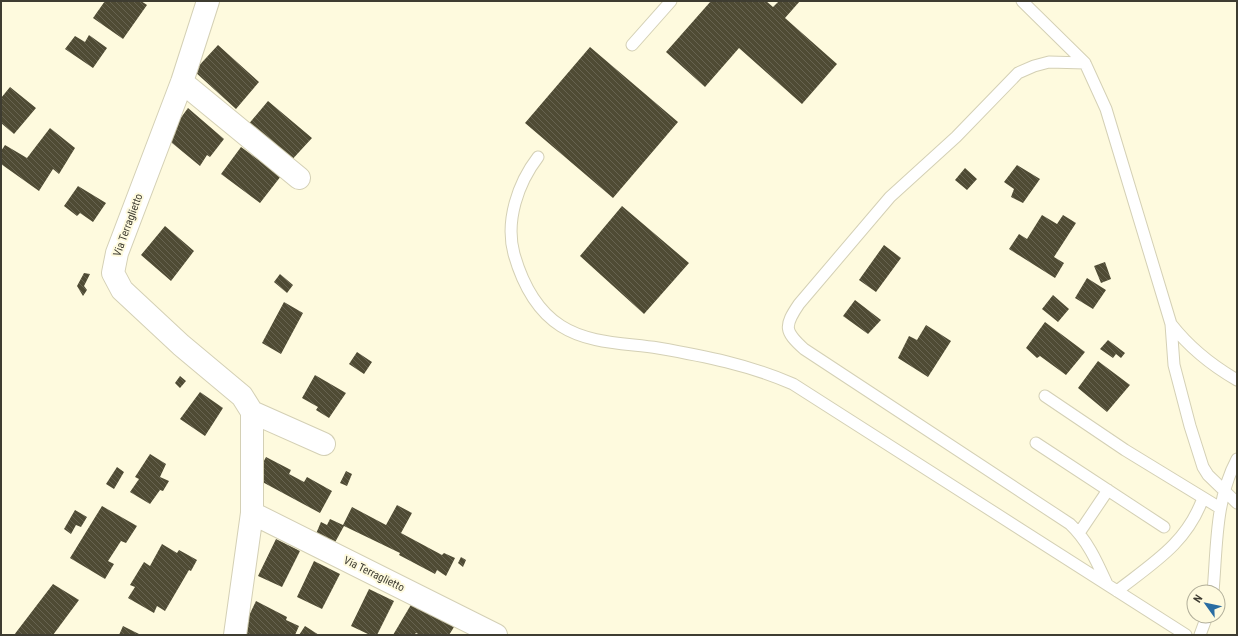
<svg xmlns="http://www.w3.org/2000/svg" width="1238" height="636" font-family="'Roboto Condensed',sans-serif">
	<defs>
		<pattern id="building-back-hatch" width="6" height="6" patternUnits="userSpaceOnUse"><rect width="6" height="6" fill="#4f4b34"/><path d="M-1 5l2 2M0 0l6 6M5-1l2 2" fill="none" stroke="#676350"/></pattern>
	</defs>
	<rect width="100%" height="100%" fill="#fefade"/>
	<path fill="url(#building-back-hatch)" d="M105,1H141L147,5L123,39L93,18Z
		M711,1H766L773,7L779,1H800L785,18L837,64L802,104L739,48L705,87L666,52Z
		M89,35L107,48L93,68L65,49L75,36L85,42Z
		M218,45L259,82L236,109L194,71Z
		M590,47L678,122L613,198L525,123Z
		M10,87L36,108L14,134L1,123V98Z
		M268,101L312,138L289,163L247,126Z
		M188,108L224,139L210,157L207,155L200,166L166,138Z
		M50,128L75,148L59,174L53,169L39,191L1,164V151L5,145L27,158Z
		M241,147L281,176L260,203L221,174Z
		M1017,165L1040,179L1023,203L1011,197L1014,189L1004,182Z
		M965,168L977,179L967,190L955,180Z
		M78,186L106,203L93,222L80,213L77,216L64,206Z
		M622,206L689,263L644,314L580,256Z
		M1042,215L1057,224L1063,215L1076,223L1054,257L1064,263L1055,278L1009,249L1019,234L1027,239Z
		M165,226L194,251L171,281L141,255Z
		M884,245L901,258L876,292L859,280Z
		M1105,262L1111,279L1101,283L1094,266Z
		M84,273L90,274L84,286L87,290L83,296L77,286Z
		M280,274L293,285L287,293L274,282Z
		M1087,278L1106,290L1093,309L1075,298Z
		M1053,295L1069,309L1058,322L1042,309Z
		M855,300L881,320L868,334L843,316Z
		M284,302L303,313L281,354L262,343Z
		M1045,322L1085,352L1066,375L1040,356L1037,358L1026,348Z
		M926,325L951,341L928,377L898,358L909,336L917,340Z
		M1108,340L1125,353L1121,358L1116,354L1113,358L1100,349Z
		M357,352L372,362L364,374L349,364Z
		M1098,361L1130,385L1107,412L1078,388Z
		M315,375L346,393L329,418L316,410L318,407L302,398Z
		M180,376L186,381L180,388L175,383Z
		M200,392L223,408L205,436L180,419Z
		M150,454L166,464L160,477L169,481L163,491L160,490L150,504L130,492L139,479L135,477Z
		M266,457L291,470L289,474L304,482L307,477L332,491L320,513L255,478Z
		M117,467L124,472L114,489L106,484Z
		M346,471L352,474L347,486L340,483Z
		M397,505L412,513L401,533L442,555L444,553L455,558L446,576L437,570L435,574L399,555L400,553L344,526L333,546L315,536L321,522L327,525L330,519L343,525L352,507L386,525Z
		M102,506L137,526L126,543L121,541L108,561L114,564L105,579L70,558Z
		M75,510L87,517L81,527L76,525L71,534L64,529Z
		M276,539L300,551L282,587L258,576Z
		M162,544L177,553L179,550L197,560L191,571L189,570L165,611L157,606L154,613L128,598L135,587L130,585L144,562L150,566Z
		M461,557L466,560L463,567L458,563Z
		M314,561L340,574L322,609L297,597Z
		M53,584L79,600L53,635H14Z
		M369,589L394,601L377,635H370L351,626Z
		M256,601L287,617L286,620L299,626L295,635H244L248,628L244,626Z
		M412,603L454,627L449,635H420L416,633L414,635H393Z
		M123,626L141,635H119Z
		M305,626L319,635H299Z"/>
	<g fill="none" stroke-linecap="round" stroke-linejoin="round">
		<defs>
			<path id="lane" d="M1022,1L1085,63L1106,109L1171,324L1174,365L1190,426L1203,467L1208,475L1237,503
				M632,45L671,1
				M1085,63L1049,62L1034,66L1018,73L956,137L890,197L799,304C784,326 784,331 804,349L1070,524C1088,541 1097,562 1107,584
				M538,157C518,183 505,221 514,254C522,282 536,310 561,326C589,344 626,343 658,348C704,356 750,365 793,384L1186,635
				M1171,324C1189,347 1211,365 1237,380
				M1045,396L1125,450L1220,508
				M1036,443L1164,527
				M1079,533L1108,490
				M1117,591C1153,563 1187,543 1203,498
				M1213,592C1217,547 1215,500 1237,459
				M1200,635L1207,616"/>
			<path id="street" d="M208,1L182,82L117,253L113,273L122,290L181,345L242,396L252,412V513L235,635
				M182,82L299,178
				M252,412L324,444
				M252,513L496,635"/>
		</defs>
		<use href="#lane" stroke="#d4d0b5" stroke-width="13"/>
		<use href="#street" stroke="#d4d0b5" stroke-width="24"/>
		<use href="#lane" stroke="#fff" stroke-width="11"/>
		<use href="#street" stroke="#fff" stroke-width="22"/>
	</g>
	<g text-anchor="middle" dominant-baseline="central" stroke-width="4" stroke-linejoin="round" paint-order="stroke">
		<g font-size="11" fill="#3e3c31" stroke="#fefade">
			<text transform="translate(128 225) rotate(-70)">Via Terraglietto</text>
			<text transform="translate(374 574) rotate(26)">Via Terraglietto</text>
		</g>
	</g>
	<rect width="1238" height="636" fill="none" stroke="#3e3c31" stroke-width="4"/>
	<g transform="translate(1206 604) rotate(303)"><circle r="19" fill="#fefade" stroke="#b1ae99"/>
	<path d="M0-3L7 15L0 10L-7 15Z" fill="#2a6da2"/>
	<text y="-6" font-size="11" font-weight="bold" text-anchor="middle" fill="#3e3c31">N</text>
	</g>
</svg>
